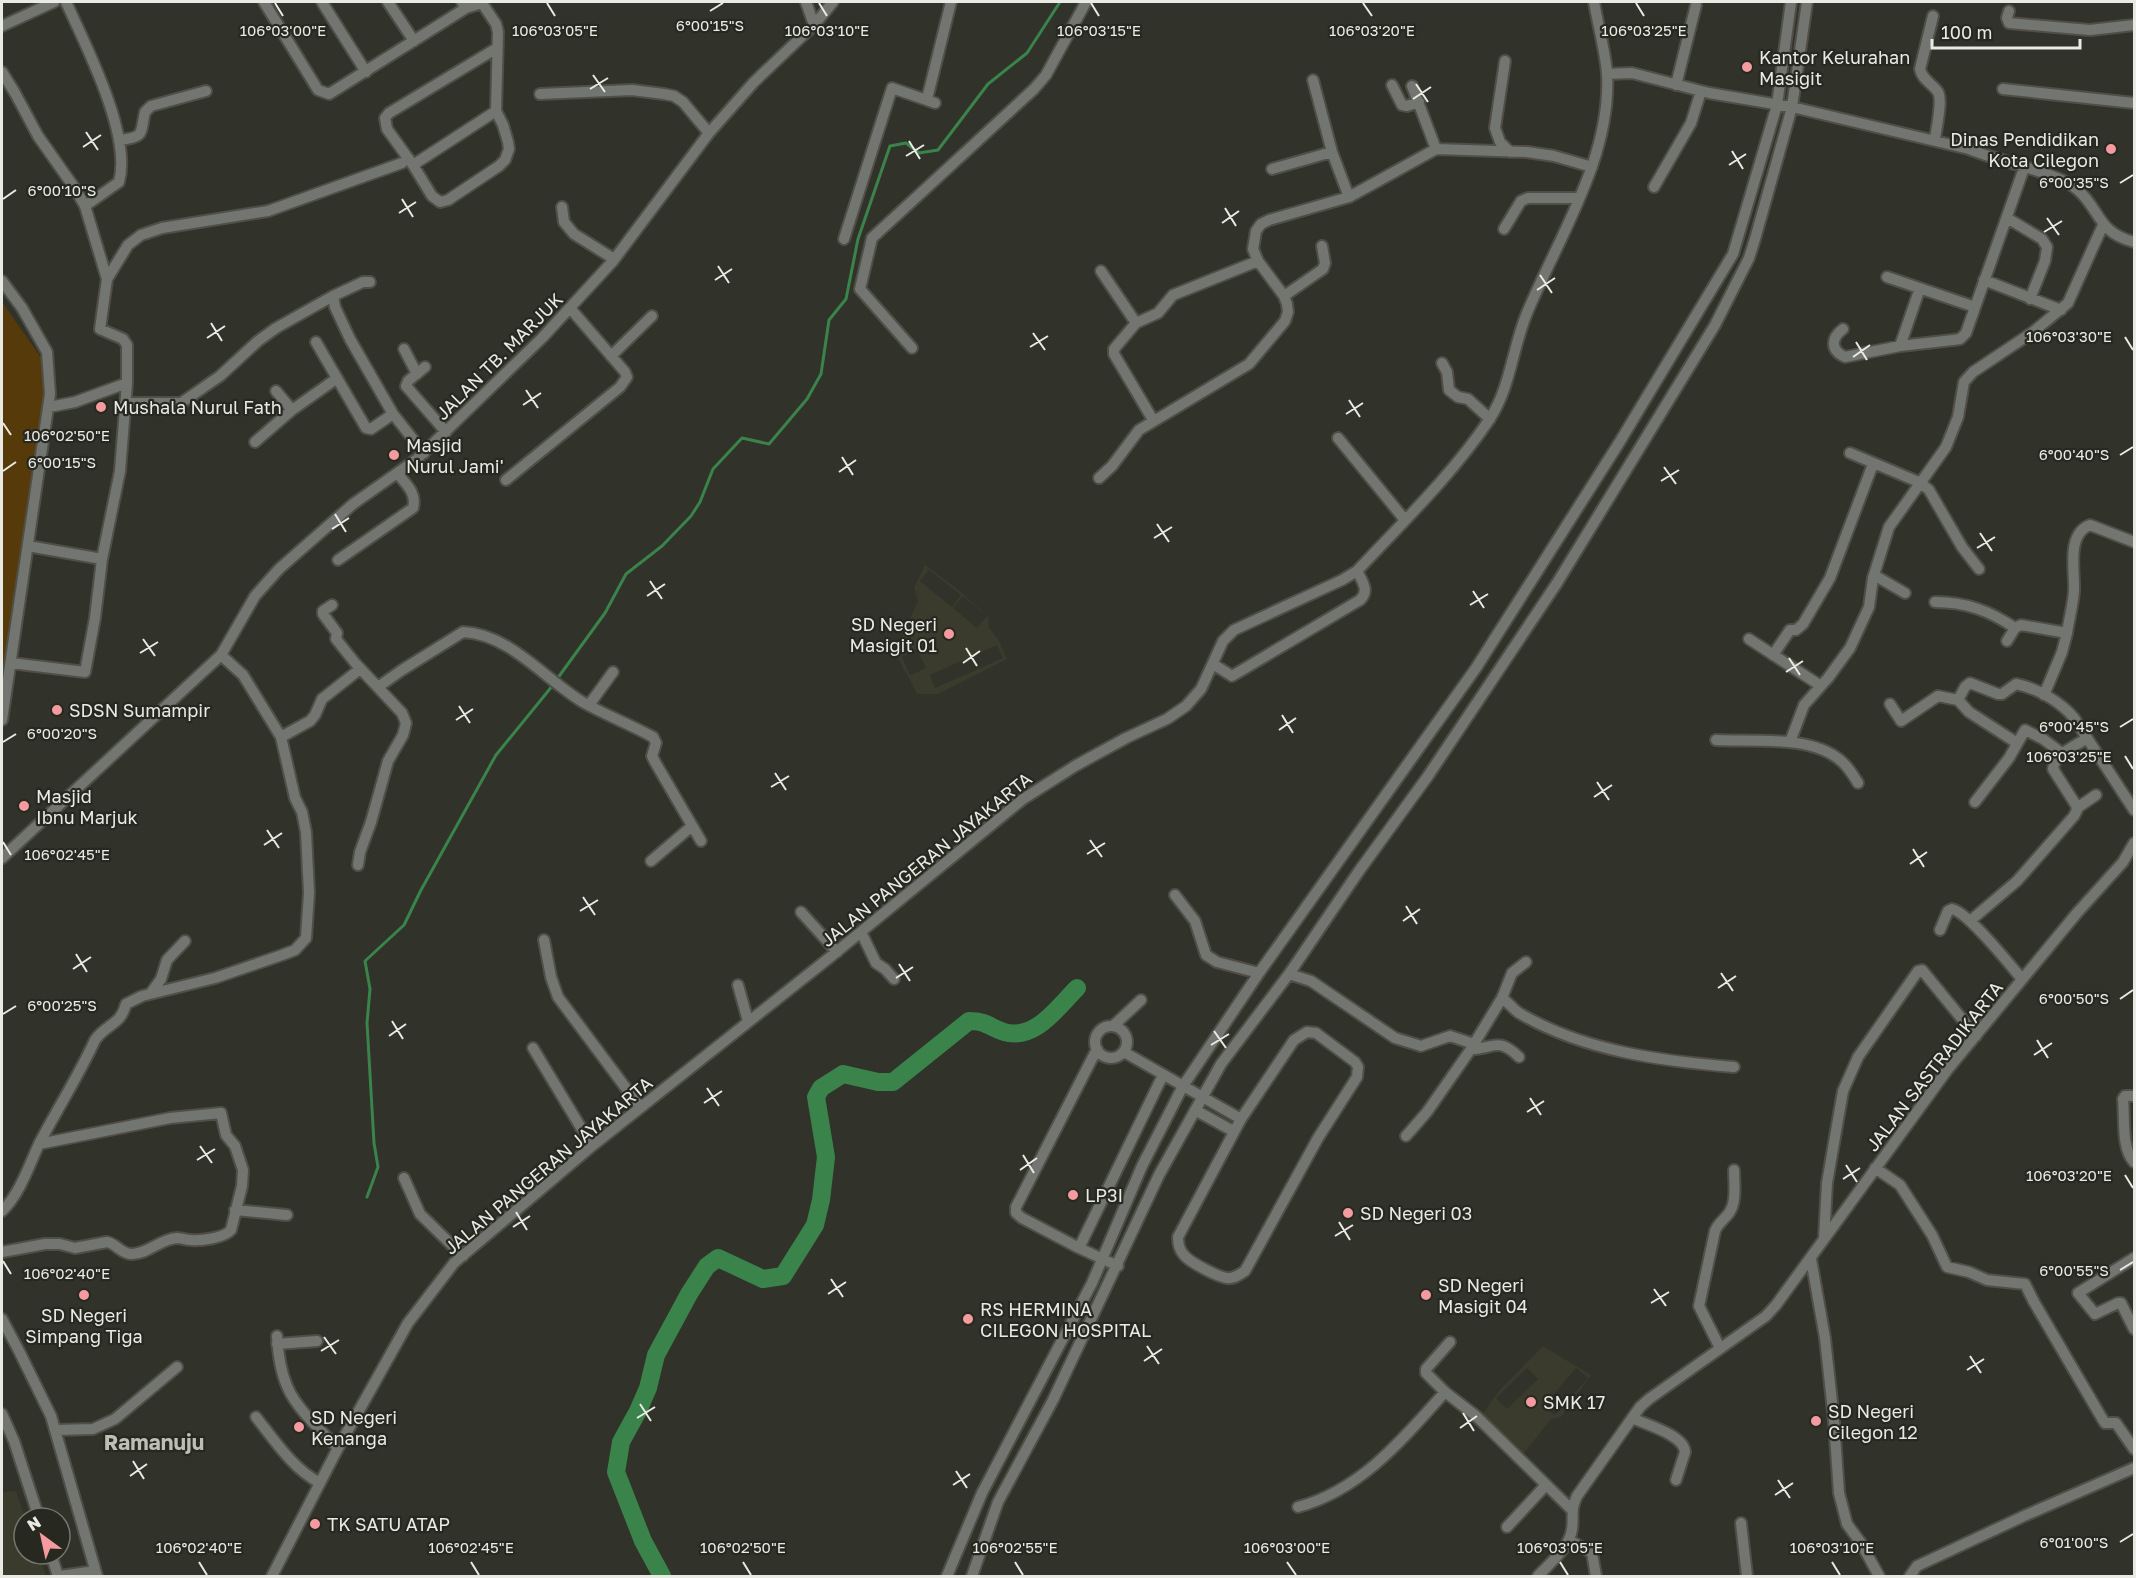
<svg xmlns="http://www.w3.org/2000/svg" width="2136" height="1578" font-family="'Golos Text',sans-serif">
	<rect width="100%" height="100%" fill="#313229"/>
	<path fill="#3a3b2c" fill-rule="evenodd" d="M925,565L956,588L988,616L989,628L998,639L1007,659L938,694H917L895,652L918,601L914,588ZM929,570L961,595L952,607L920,581ZM963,596L987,616L977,628L953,608ZM997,645L1003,658L935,688L930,675ZM917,649L926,668L910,675L902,657Z
		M1543,1346L1591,1375L1561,1417L1551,1419L1518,1461L1479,1419L1499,1391ZM1527,1368L1538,1379L1507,1409L1496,1398ZM1576,1368L1588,1378L1555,1415L1544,1406Z
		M16,1491L25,1518L24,1554H38L46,1576H2V1492Z"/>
	<path fill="#573a0a" d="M2,302L49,369L2,704Z"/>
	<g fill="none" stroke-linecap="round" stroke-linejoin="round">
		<path stroke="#3a834a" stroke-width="3" d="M367,1197L378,1167L374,1143L367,1023L370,989L365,961L404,925L421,890L496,755L549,690L605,613L626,574L662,546L691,516L700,502L713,469L742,438L769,444L807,399L821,374L829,320L846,299L858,239L890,146L906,143L919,153L938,150L988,84L1027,53L1060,2"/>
		<path stroke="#3a834a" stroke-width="18" d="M662,1576L643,1541L616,1472L621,1442L638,1411L648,1388L656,1355L689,1294L707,1266L718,1258L763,1279L783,1276L815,1225L821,1200L826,1157L816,1097L821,1088L843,1074L878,1082H893L969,1021C988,1021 988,1027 1004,1032C1035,1041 1057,1008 1077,988"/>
		<defs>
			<path id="minor" d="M66,2C86,46 132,135 119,182L85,206
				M264,2L318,90L329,94L466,8L462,2
				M322,2L366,72
				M388,2L414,41
				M806,2L814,25
				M466,8L482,3L496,24L498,32L496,111L503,125L508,142L509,149L505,160L499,166L448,200L440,202L432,196L413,165L387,129L385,118L389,113L497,48
				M2009,11L2007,18L2009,23L2090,30L2134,25
				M1933,16L1920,69C1922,80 1932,83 1938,92C1943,101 1936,128 1935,140
				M2,26L54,2
				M1505,61L1495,128L1500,142L1510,152
				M2,72L15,93L38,136L76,190L85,206L107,279L100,329L123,339L127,345V383L120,471L102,559
				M1607,74L1632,73L1709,93L1792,107L1969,149C1996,161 2058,172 2078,190C2101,211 2098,233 2134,242
				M1313,80L1332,152L1349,197
				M1392,85L1402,105L1407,106L1419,102
				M1676,85L1696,5
				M1412,86L1436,149
				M2003,89L2134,103
				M540,94L632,90L664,94L674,96L683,102L709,133
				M927,99L951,2
				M120,140C145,137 140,134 145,112L151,106L206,91
				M413,165L496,111
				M1272,169L1332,152
				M1654,187L1691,123L1701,91
				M562,207L564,222L574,234L614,259
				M2007,218L2042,239L2047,247L2045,261L2030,299
				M1504,229L1521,201L1528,198H1579
				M844,239L892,88L935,103
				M1101,271L1136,323
				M1887,277L1975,307
				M107,279L128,245L141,235L162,228L268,211L402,163
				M1984,280L2061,310
				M2,281L22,308L47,352L50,394L2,720
				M370,282H363L333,296L335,307L350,339L393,414L424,453
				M1284,296L1323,269L1325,263L1322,246
				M1843,329C1831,338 1830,350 1845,357L1900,346L1953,340L1960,339L1966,333L2024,168
				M316,342L366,428L371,429L393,414
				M1900,346L1920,288
				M912,348L860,289L872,238L1034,89L1046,75L1086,2
				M404,349L417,374
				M611,356L652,316
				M1442,363L1447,372L1449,390L1458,397L1468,399L1490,419
				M425,367L408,381L406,386L446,432
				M276,391L292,410
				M125,403H181L220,376L258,341L276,328L333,296
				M49,407L75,402L127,383
				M1153,420L1114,354V349L1136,323L1158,313L1173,295L1258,261
				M1338,438L1405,520
				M255,442L292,410L336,379
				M1850,453L1921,483L1929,490L1962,547L1979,569
				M1099,478L1112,466L1139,430L1249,364L1285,321L1288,312L1287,304L1284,296L1258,261L1253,249L1256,231L1261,224L1269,220L1349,197L1436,149L1527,152L1554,156L1592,167
				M506,480L620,387L627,377L625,372L570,308
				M338,560L413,508C417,493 406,484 397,473
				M1874,575L1905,593
				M1935,602C1966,602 1990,611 2015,628
				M332,605L323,611V614L337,633L336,639L356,664L402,713L406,723L403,735L388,761L371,822L360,852L358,865
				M1749,639L1821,686
				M2007,641L2015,628L2021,625L2067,633C2069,619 2073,605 2074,591C2075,571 2066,534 2090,525L2134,542
				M1773,655L1790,630H1796L1803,624L1830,578L1873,464
				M11,663L85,672L95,618L102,559L28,546
				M1213,664L1232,676L1360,600C1370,591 1362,581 1357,571
				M378,687L402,670L463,632C511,634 547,682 586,704C608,716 631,725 653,737L656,743L652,756L655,762L701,841
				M2044,695L2062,652L2067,633
				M1958,700L1969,712L2017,743
				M1890,704L1901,721L1938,696L1958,700L1965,687L1970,683L1998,694H2002L2016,684C2037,688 2061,702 2074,718L2134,810
				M589,705L613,672
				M281,737L310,721L315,715L322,699L360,669
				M1716,740C1754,742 1810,735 1840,760C1848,766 1853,775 1858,783
				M1790,742L1804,705L1828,678L1850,648L1869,607L1873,578L1889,527L1946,447L1958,417L1964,382L1973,372L2033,332L2068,303L2103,225
				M1975,802L2009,758L2025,730L2043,739L2063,754
				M2077,808L2096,795
				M2,858L221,655L255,596L279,569L353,504L417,459L542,338L613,261L709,133L754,82L814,25L833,2
				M651,861L692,826
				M1175,895L1195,921L1206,955L1217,962L1259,973
				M801,912L837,952
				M1970,921L2017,881L2074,816L2077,810L2076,805L2053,769C2054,754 2076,746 2087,738
				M1940,930L1948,911L1952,909C1969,913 2009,964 2022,979
				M861,932L876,963L885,969L894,979
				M544,940L551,977L558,997L640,1107
				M1289,974L1311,981L1395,1038L1421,1046L1450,1036L1474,1044
				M738,985L748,1021
				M151,993L161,979L167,960L185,941
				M1502,998C1508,1002 1513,1009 1519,1013C1583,1051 1661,1061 1734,1067
				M1113,1026L1141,1000
				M1095 1042a16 16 0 1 1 32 0a16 16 0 1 1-32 0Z
				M1307,1032L1316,1033L1355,1062L1358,1067L1357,1077L1318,1138L1245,1271C1239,1275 1234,1279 1227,1278C1218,1277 1189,1262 1184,1255C1179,1250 1178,1243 1178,1237L1241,1119L1294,1040Z
				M533,1048L592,1146
				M1097,1049L1016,1207V1213L1022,1218L1079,1248L1118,1266
				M1471,1049C1494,1049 1497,1036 1519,1057
				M1124,1052L1241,1119
				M2134,1096H2125L2123,1099C2125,1118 2121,1148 2134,1162
				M1195,1110L1233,1131
				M1406,1136L1427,1112L1471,1049L1502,998L1512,973L1526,962
				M1875,1168L1900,1185L1932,1235L1947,1267L1969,1272L1987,1280L2025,1284L2034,1302L2103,1420L2105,1423H2116L2134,1449
				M404,1178L420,1214L463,1256
				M235,1210L287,1215
				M2,1211C20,1194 29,1165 40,1142C58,1108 79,1075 95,1040C106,1024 121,1025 126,1004L142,996L215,978L282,955L295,950L306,938L309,893L306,832L302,812L295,798L281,737L243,675L221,655
				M1824,1239L1827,1183L1843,1091L1858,1057L1918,971L1922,970L1976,1036
				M1079,1248L1163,1075
				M2,1252L45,1244H60L75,1248L107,1242C117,1244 121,1254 132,1254C148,1254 160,1239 177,1238C181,1238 186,1240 191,1240C201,1241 224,1238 231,1230L242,1186L243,1170L235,1146L226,1135L221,1113L170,1118L39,1144
				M2134,1258L2078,1293L2095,1314L2118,1303H2121L2134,1329
				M1811,1259L1825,1338L1834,1421L1839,1493L1847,1524L1861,1543L1879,1576
				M2,1319L19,1351L51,1416L97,1576
				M277,1336C278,1353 280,1370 287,1386C295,1407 322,1432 338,1448
				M1450,1342L1426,1369V1373L1445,1392L1476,1416L1571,1509
				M277,1344L317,1341
				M1720,1348L1699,1306L1715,1231C1718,1223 1724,1220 1729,1213C1737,1202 1734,1183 1734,1170
				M2,1414L14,1441L39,1518
				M256,1417C275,1441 293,1469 320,1483
				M1632,1418C1647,1425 1684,1435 1685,1452L1676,1480
				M55,1430L93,1429L115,1419L177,1367
				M1298,1507C1361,1490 1403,1439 1445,1392
				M1741,1523L1747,1576
				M1507,1527L1546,1485
				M1569,1540L1592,1553L1596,1576
				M51,1554L58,1576
				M60,1576L95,1571
				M272,1576L338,1448L408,1323L454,1263L592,1146L829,958L1023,799L1075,766L1126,738L1167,719L1186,706L1201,689L1223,641L1234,630L1342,580L1357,571C1402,523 1452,475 1489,420C1511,387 1512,349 1527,313C1558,238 1612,157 1607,73C1605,50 1598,25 1594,2
				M947,1576L982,1493L1092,1283L1142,1166L1183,1086L1259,973L1476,668L1619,443L1733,254L1777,105L1791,2
				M972,1576L998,1502L1053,1400L1159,1175L1221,1064L1289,974L1359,871L1428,776L1557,583L1715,325L1749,258L1755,239L1792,107L1807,2
				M1538,1576C1550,1563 1570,1547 1572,1529C1574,1516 1570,1510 1577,1496L1640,1407L1649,1399L1766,1316L1776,1305L1948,1069L2077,913L2123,862L2134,843
				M1910,1576L1917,1566L2024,1516L2134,1468"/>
		</defs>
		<use href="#minor" stroke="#4f4f47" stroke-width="14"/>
		<use href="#minor" stroke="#737571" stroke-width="10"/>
	</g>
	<path fill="none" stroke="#eaeae5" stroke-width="2" d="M275,3L283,16M547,3L555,16M819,3L827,16M1091,3L1099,16M1363,3L1372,16M1636,3L1644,16M710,11L723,3M593,75L605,92M1416,84L1428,102M590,89L608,78M1413,99L1431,87M86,132L98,150M909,141L920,159M83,147L101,135M1732,151L1743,169M906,156L924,145M1729,165L1746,154M2120,183L2133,175M3,199L16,190M402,199L413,217M1225,208L1236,226M399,213L416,202M2047,218L2059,235M1222,223L1239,211M2044,232L2062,221M718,266L729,283M1540,275L1552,293M715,280L732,269M1537,290L1555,278M211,323L222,341M1033,333L1045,350M2125,337L2133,350M207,338L225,326M1856,342L1867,360M1030,347L1048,336M1853,357L1870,345M526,390L538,408M1349,400L1360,417M523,405L541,393M1346,414L1363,403M3,423L11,435M2120,455L2133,447M842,457L853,475M1664,467L1676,484M3,471L16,462M839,472L856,460M1661,481L1679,470M335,514L346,532M1157,524L1169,542M332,529L349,518M1980,533L1992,551M1154,538L1172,527M1977,548L1995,537M650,581L662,599M1473,591L1484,608M647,596L665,584M1470,605L1488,594M143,639L155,656M966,648L977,666M140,653L158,642M1789,658L1800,675M963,663L980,651M1786,672L1803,661M459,706L470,723M1282,715L1293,733M456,720L473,709M2120,727L2133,719M1279,730L1296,718M3,742L16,734M2125,756L2133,769M775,773L786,790M1597,782L1609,800M771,787L789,776M1594,797L1612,785M267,830L279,848M1090,840L1102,857M3,842L11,855M264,845L282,833M1913,849L1924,867M1087,854L1105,843M1910,864L1927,852M583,897L595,915M1406,906L1417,924M580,911L598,900M1403,921L1420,909M76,954L87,972M899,964L910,981M73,969L91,957M1721,973L1733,991M896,978L913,967M1718,988L1736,976M2120,999L2133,990M3,1014L16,1006M392,1021L403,1039M1214,1031L1226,1048M389,1036L406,1024M2037,1040L2048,1058M1211,1045L1229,1034M2034,1055L2052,1043M707,1088L719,1106M1530,1098L1541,1115M704,1103L722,1091M1527,1112L1544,1101M200,1146L212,1163M1023,1155L1034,1173M197,1160L215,1149M1846,1165L1857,1182M1020,1170L1037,1158M2125,1175L2133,1188M1843,1179L1860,1168M516,1212L527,1230M1339,1222L1350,1240M513,1227L530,1216M1335,1236L1353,1225M3,1261L11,1274M2120,1270L2133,1262M831,1279L843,1297M1654,1289L1666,1306M828,1294L846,1282M1651,1303L1669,1292M324,1337L336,1354M1147,1346L1159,1364M321,1351L339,1340M1970,1356L1981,1373M1144,1361L1162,1349M1967,1370L1984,1359M640,1404L651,1421M1463,1413L1474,1431M637,1418L655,1407M1460,1428L1477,1416M133,1461L144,1479M956,1471L967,1488M130,1476L147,1464M1778,1480L1790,1498M953,1485L970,1474M1775,1495L1793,1483M2120,1542L2133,1534M199,1562L207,1575M471,1562L479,1575M743,1562L751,1575M1015,1562L1023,1575M1287,1562L1296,1575M1560,1562L1568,1575M1832,1562L1840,1575"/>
	<g fill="#f49b9f" stroke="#272820" stroke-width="2">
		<circle cx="1747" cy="67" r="6"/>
		<circle cx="2111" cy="149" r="6"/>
		<circle cx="101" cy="407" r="6"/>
		<circle cx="394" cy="455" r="6"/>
		<circle cx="949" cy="634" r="6"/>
		<circle cx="57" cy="710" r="6"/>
		<circle cx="24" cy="806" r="6"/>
		<circle cx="1073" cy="1195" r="6"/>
		<circle cx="1348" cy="1213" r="6"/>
		<circle cx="84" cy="1295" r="6"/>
		<circle cx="1426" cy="1295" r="6"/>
		<circle cx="968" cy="1319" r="6"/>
		<circle cx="1531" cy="1402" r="6"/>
		<circle cx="1816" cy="1421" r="6"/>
		<circle cx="299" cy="1427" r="6"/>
		<circle cx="315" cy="1524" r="6"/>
	</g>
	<g text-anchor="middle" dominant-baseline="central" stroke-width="4.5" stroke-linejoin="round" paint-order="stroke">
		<g font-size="18" fill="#eaeae5" stroke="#272820" text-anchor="start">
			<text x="1759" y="57">Kantor Kelurahan<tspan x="1759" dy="21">Masigit</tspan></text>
			<text x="2099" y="139" text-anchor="end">Dinas Pendidikan<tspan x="2099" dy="21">Kota Cilegon</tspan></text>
			<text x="113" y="407">Mushala Nurul Fath</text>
			<text x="406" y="445">Masjid<tspan x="406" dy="21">Nurul Jami'</tspan></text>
			<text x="937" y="624" text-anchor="end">SD Negeri<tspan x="937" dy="21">Masigit 01</tspan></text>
			<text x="69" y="710">SDSN Sumampir</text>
			<text x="36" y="796">Masjid<tspan x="36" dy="21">Ibnu Marjuk</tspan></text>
			<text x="1085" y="1195">LP3I</text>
			<text x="1360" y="1213">SD Negeri 03</text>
			<text x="1438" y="1285">SD Negeri<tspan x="1438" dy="21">Masigit 04</tspan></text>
			<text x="980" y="1309">RS HERMINA<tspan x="980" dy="21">CILEGON HOSPITAL</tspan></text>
			<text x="84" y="1315" text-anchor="middle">SD Negeri<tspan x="84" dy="21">Simpang Tiga</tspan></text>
			<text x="1543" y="1402">SMK 17</text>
			<text x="1828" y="1411">SD Negeri<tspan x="1828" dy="21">Cilegon 12</tspan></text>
			<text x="311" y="1417">SD Negeri<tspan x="311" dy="21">Kenanga</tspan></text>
			<text x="327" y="1524">TK SATU ATAP</text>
		</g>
		<g font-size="18" fill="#eaeae5" stroke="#272820">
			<text transform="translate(499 356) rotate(-45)">JALAN TB. MARJUK</text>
			<text transform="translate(926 859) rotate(-39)">JALAN PANGERAN JAYAKARTA</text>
			<text transform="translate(1934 1066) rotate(-52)">JALAN SASTRADIKARTA</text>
			<text transform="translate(548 1165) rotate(-40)">JALAN PANGERAN JAYAKARTA</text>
		</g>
		<g font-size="21" font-weight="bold" fill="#bebfb4" stroke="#272820">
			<text x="154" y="1442">Ramanuju</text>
		</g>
	</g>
	<g font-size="15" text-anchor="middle" fill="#eaeae5" stroke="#272820" stroke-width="4.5" stroke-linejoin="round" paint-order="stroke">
		<text x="710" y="31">6°00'15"S</text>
		<text x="283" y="36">106°03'00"E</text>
		<text x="555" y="36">106°03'05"E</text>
		<text x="827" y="36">106°03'10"E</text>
		<text x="1099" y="36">106°03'15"E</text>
		<text x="1372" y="36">106°03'20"E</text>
		<text x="1644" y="36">106°03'25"E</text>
		<text x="2074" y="188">6°00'35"S</text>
		<text x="62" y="196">6°00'10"S</text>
		<text x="2069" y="342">106°03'30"E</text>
		<text x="67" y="441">106°02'50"E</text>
		<text x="2074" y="460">6°00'40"S</text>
		<text x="62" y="468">6°00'15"S</text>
		<text x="2074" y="732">6°00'45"S</text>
		<text x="62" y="739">6°00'20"S</text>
		<text x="2069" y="762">106°03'25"E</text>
		<text x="67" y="860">106°02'45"E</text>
		<text x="2074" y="1004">6°00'50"S</text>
		<text x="62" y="1011">6°00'25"S</text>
		<text x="2069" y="1181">106°03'20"E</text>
		<text x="2074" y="1276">6°00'55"S</text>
		<text x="67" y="1279">106°02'40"E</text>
		<text x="2074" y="1548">6°01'00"S</text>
		<text x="199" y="1553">106°02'40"E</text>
		<text x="471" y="1553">106°02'45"E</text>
		<text x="743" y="1553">106°02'50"E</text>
		<text x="1015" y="1553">106°02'55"E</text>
		<text x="1287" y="1553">106°03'00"E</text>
		<text x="1560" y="1553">106°03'05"E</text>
		<text x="1832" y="1553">106°03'10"E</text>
	</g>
	<rect width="2136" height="1578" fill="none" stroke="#eaeae5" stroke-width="6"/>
	<g transform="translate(42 1536) rotate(327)"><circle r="28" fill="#272820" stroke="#75766f" stroke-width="1.5"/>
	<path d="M0-4.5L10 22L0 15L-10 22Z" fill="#f49b9f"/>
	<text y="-9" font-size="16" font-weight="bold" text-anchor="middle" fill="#eaeae5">N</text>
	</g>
	<path d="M1932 39v9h148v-9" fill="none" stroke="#eaeae5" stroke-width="3"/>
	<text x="1941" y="39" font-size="18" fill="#eaeae5" stroke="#272820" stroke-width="4.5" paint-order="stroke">100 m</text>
</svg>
